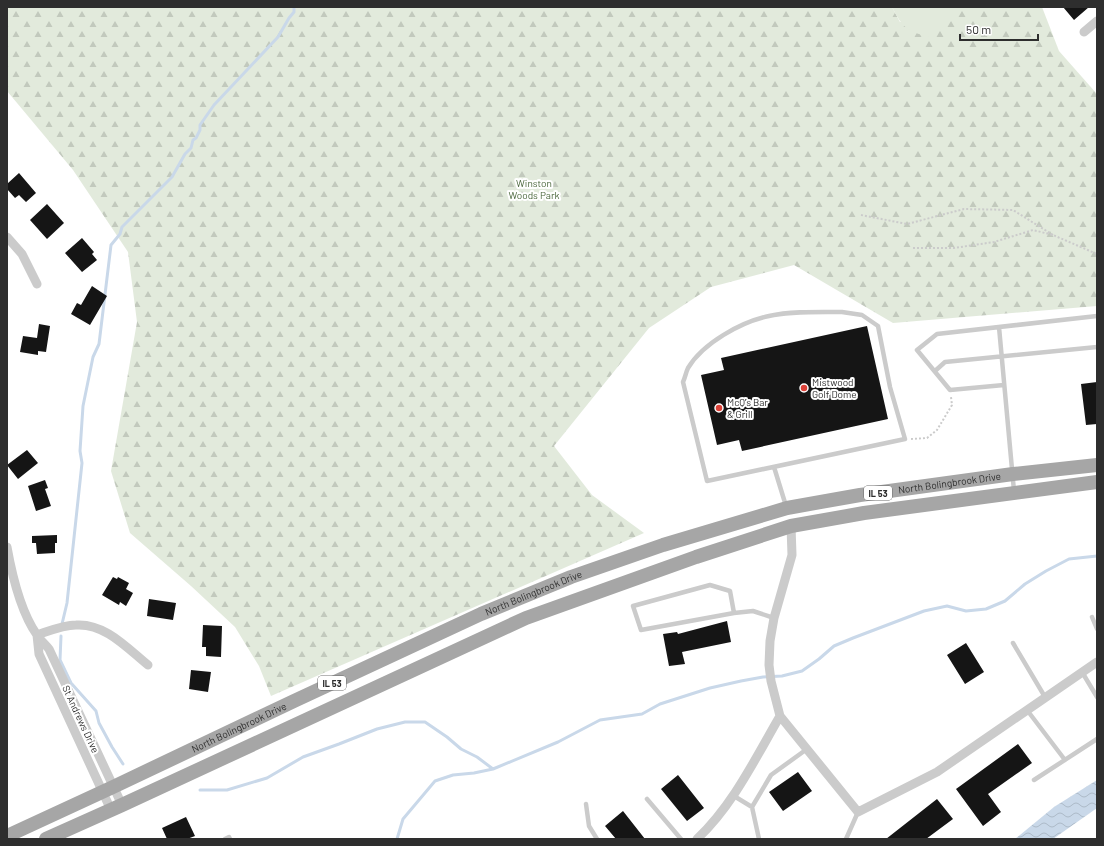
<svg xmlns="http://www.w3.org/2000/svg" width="1104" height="846" font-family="Barlow,sans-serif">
	<defs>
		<pattern id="forest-firs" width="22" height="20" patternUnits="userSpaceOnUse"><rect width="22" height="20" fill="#e2eadc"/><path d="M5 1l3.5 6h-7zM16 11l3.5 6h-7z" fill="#c2c9bd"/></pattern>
		<pattern id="water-waves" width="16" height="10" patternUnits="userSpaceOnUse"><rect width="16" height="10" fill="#c9d8e9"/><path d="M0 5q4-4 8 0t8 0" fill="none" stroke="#adbac8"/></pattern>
	</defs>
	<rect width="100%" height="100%" fill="#fff"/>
	<path fill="url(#forest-firs)" d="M7,7H892L900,22L962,7H1042L1059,51L1097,94V306L893,323L794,265L711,287L649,328L554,446L592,495L644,533L271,696L259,666L235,627L191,586L130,533L111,471L137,322L128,252L73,170L7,91Z"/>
	<path fill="#e2eadc" d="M892,7H964L951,21L930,37C907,32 902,27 892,7Z"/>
	<path fill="url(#water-waves)" d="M1097,780V808L1053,839H1015L1054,807Z"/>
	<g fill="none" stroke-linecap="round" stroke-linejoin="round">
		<path stroke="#c9d8e9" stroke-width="3" d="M62,624L67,603L82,463L80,451L83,406L93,357L99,344L111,245L120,234L122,227L172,177L185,154L191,148L193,140L196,138L200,130V125L214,105L278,37L289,18L294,12V7
			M61,636L60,660L71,683L96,711L99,723L112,747L123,764
			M200,790H227L267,778L303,757L339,744L377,729L405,722H425L447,737L461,749L477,757L493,769
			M397,839L403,819L435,781L453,775L474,773L493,769L558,742L600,720L642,714L660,704L710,688L741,681L763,677L782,676L802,671L819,659L834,646L853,638L924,611L947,606L966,611L986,609L1005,601L1025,584L1046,571L1069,559L1097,556"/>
	</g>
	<path fill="#151515" d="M1063,7H1089L1074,20Z
		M19,173L36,193L26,202L19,195L15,198L7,189V184Z
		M47,204L64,223L47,239L30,220Z
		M82,238L94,252L92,254L97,260L82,272L65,253Z
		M92,286L107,296L90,325L71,314L77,303L81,305Z
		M39,324L50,326L46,352L38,351V355L20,352L23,336L37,338Z
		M867,326L888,419L742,451L739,440L717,445L701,375L724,370L721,358Z
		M1097,382V424L1086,425L1081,384Z
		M27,450L38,463L18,479L7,465Z
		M45,480L48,488L45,489L51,506L36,511L28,486Z
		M57,535V543H55V553L37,554L36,543H32V536Z
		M113,577L117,579L118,577L129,583L126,589L133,593L126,606L120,602L119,605L102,595Z
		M149,599L176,603L173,620L147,616Z
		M727,621L731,642L682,652L685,664L669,666L663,634L677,632L678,634Z
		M203,625L222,626L221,657L206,656V647H202Z
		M966,643L984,672L965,684L947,655Z
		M191,670L211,672L208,692L189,689Z
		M1018,744L1032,763L988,794L1001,812L983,826L956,789Z
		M798,772L812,791L783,811L769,792Z
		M678,775L704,808L687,821L661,789Z
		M937,799L953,819L926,839H886Z
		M623,811L645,839H616L605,826Z
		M186,817L195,836L187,839H167L162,828Z"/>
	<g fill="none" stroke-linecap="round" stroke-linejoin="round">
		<path stroke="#cbcbcb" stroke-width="2" stroke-dasharray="2 2" stroke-linecap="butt" d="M861,215L907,224L964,209L1013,210L1053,235
			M913,248H954L994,242L1033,230L1053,235L1097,254
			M911,439L927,438L937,430L952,405L951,397"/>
		<path stroke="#cbcbcb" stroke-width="4.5" d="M842,312L862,315L878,326L890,387L905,439L707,481L683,382C685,378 686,372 688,368C703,343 741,322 769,316C791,311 819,312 842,312Z
			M999,327L1014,491
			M935,371L945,362L1097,347
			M1004,385L950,390L917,350L937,334L1097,316
			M774,467L786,506
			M734,613L730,591L710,585L633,606L641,630L734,613L753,611L774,618
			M1092,617L1097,629
			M1013,643L1045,697
			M1082,672L1097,697
			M1027,710L1065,760
			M1034,780L1097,739
			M734,796L752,807L771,775L807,749
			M647,799L681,839
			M586,804L589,826L597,839
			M752,807L759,839
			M225,839L229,837L230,839
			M846,839L858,812"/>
		<path stroke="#cbcbcb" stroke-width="9" d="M1084,32L1097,21
			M7,237L22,254L37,284
			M791,526L792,555L774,618L770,641L769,665L771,681L780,716L858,812L937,772L1097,662
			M7,547C12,575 20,611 37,635C40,640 45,644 49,649L122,805
			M37,635L39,654L111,810
			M37,635C49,631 63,625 76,625C105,623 127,648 148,665
			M697,839C733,805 755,759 780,716"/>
		<g stroke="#a6a6a6" stroke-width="14">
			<path id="s1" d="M7,836L113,787L294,701L481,614L571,577L663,545L787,508L860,495L1013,474L1097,465"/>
			<path d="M46,839L122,805L526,618L696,557L791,526L864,513L1097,482"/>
		</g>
	</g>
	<g fill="#dc4138" stroke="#fff" stroke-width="1.5">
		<circle cx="804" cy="388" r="4"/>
		<circle cx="719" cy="408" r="4"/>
	</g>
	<g text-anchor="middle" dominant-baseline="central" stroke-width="4" stroke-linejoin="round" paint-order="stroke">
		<g fill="#fff" stroke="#6d6d6d" stroke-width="1">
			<rect x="864" y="486" width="28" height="14" rx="3"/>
			<rect x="318" y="676" width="28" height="14" rx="3"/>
		</g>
		<g font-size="9" font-weight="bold" fill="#2e2e2e">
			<text x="878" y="493">IL 53</text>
			<text x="332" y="683">IL 53</text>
		</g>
		<g font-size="10" fill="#4b673d" stroke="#fff">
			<text x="534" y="183">Winston<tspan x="534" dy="12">Woods Park</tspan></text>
		</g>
		<g font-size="10" fill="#2e2e2e" stroke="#fff" text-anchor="start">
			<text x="812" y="382">Mistwood<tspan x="812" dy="12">Golf Dome</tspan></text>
			<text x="727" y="402">McQ's Bar<tspan x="727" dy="12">&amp; Grill</tspan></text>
		</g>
		<g font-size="10" fill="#2e2e2e" stroke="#fff">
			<text stroke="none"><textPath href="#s1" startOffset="1012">North Bolingbrook Drive</textPath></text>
			<text stroke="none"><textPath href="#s1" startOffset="580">North Bolingbrook Drive</textPath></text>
			<text transform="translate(81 719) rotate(65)">St Andrews Drive</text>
			<text stroke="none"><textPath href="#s1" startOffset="256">North Bolingbrook Drive</textPath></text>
		</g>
	</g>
	<rect width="1104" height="846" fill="none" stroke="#2e2e2e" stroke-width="16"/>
	<path d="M960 34v6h78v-6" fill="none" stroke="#2e2e2e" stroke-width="2"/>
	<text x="966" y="34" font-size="12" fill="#2e2e2e" stroke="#ffffff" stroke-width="3" paint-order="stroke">50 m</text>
</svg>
